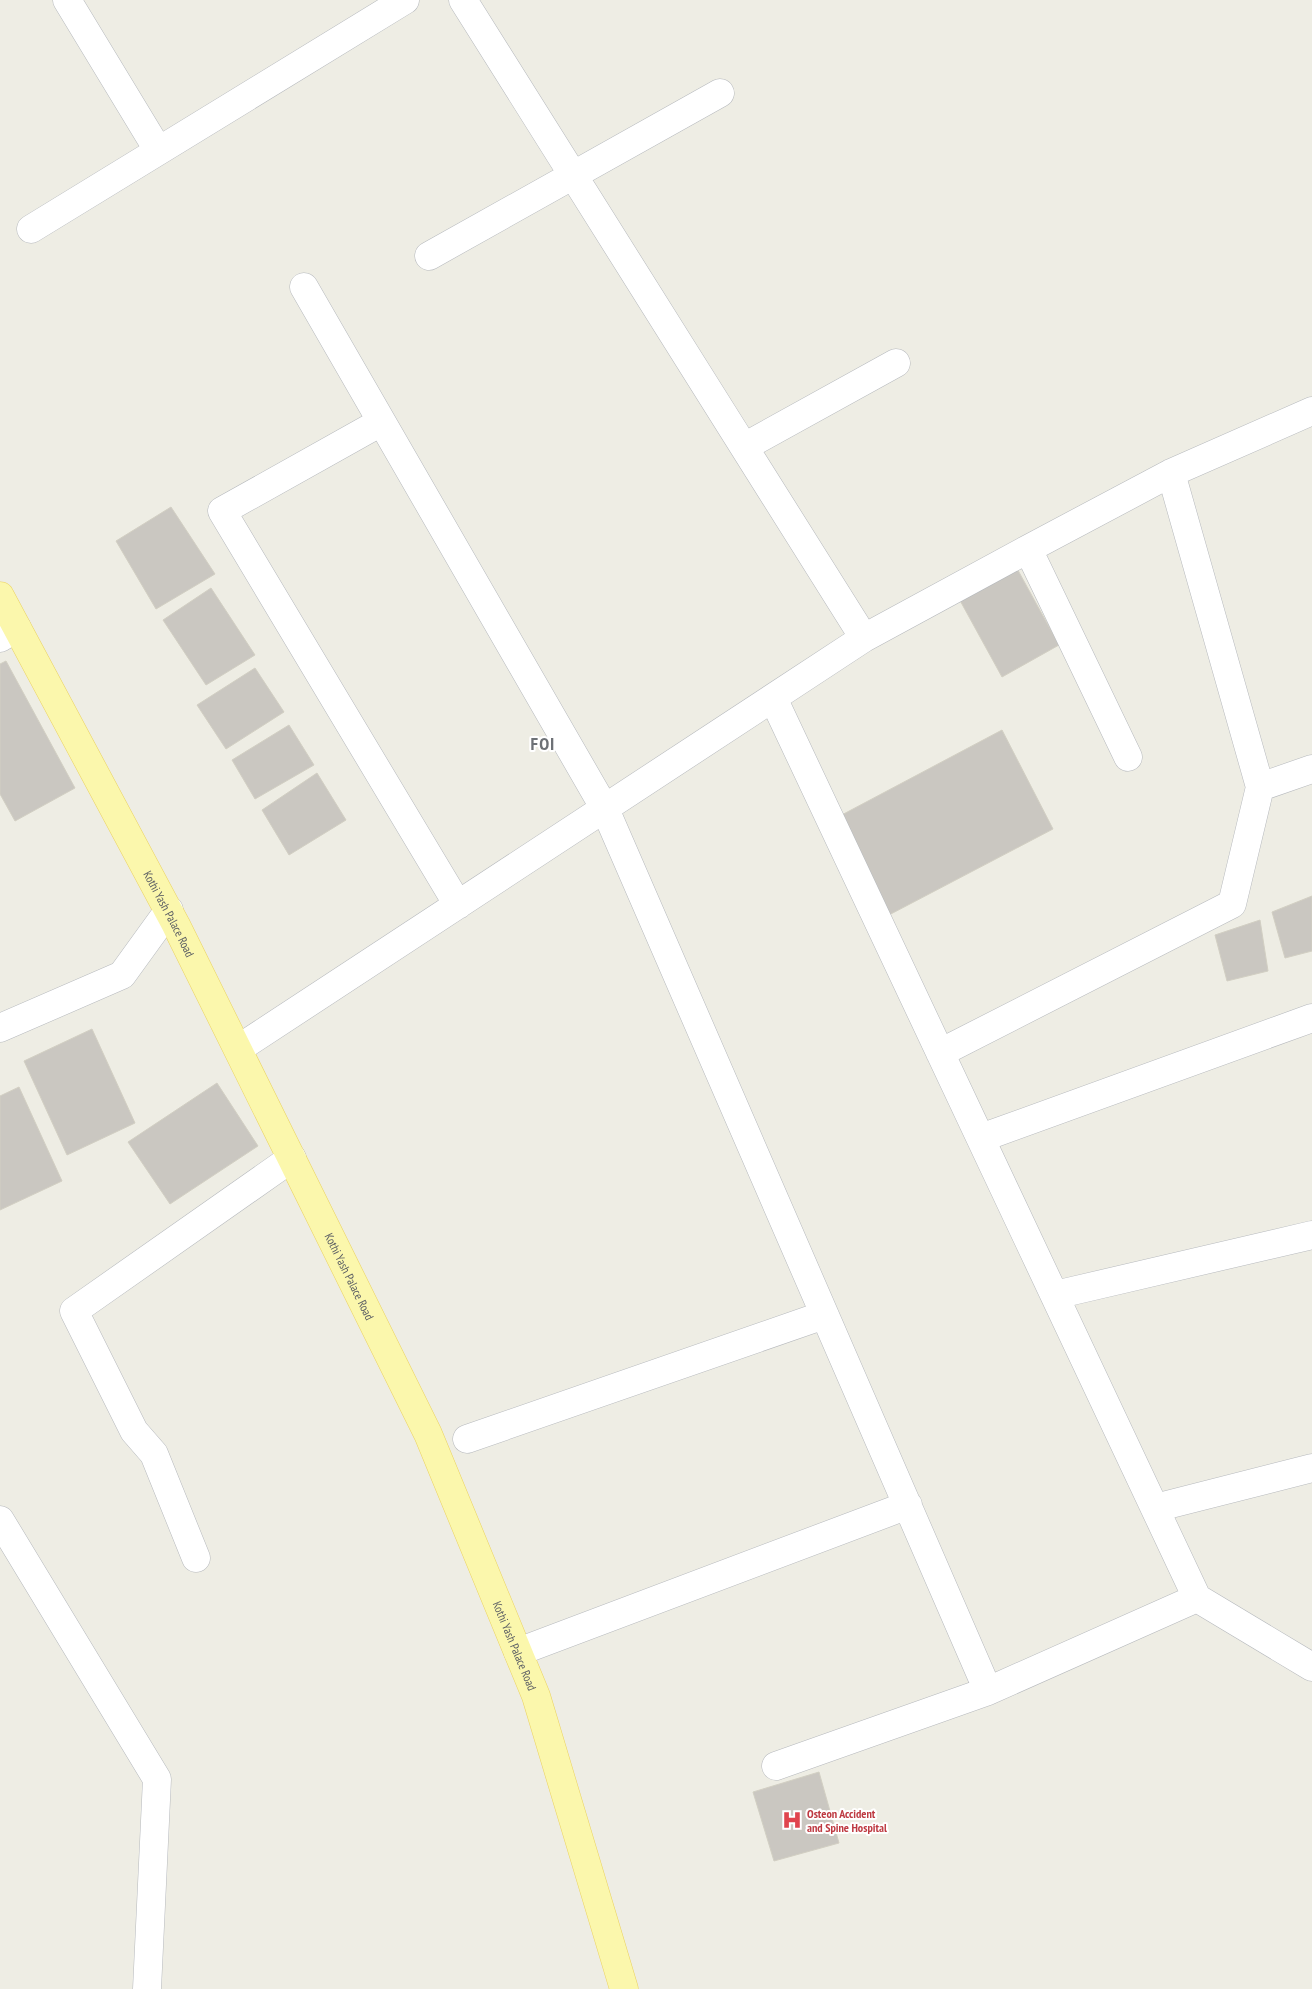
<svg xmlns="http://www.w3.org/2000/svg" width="1312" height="1989" font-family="'PT Sans Narrow',sans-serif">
	<rect width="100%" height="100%" fill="#eeede4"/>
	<path fill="#cac7c1" stroke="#d2cfc3" d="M171,507L215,574L156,609L116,541Z
		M1014,563L1059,645L1002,677L957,595Z
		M211,588L255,655L206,685L163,620Z
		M6,661L75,788L15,821L0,794V664Z
		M255,668L284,712L226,749L197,705Z
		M289,725L314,765L255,799L232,760Z
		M1002,730L1053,829L887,916L836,818Z
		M317,773L346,820L289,855L262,810Z
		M1312,896V951L1285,958L1272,912Z
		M1260,920L1268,971L1227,981L1215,935Z
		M92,1029L135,1123L67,1155L24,1061Z
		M217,1083L258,1146L170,1204L128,1142Z
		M19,1087L62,1181L0,1210V1096Z
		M819,1772L839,1843L774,1861L753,1792Z"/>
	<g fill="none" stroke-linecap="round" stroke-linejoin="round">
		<defs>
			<path id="minor" d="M67,0L158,150
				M463,0L864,638
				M31,229L405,0
				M429,256L720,93
				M304,287L605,809L988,1691
				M381,422L222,511L458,905
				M744,447L896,363
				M1028,549L1128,757
				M0,638L17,628
				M773,698L1197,1598L1312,1667
				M1260,787L1312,769
				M0,1028L122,975L169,910
				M238,1049L864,638L1028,549L1171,473L1312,411
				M940,1053L1232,904L1260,787L1171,473
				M981,1138L1312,1018
				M1055,1295L1312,1235
				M467,1439L824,1315
				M1155,1508L1312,1468
				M0,1520L157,1779L147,1989
				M196,1558L154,1454L134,1431L74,1311L292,1158
				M518,1652L908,1505
				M776,1766L988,1691L1197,1598"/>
			<g id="major">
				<path id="s1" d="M0,596L176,925L428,1434L536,1696L624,1989"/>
			</g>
		</defs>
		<use href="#minor" stroke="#b6b9bd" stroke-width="29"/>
		<use href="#major" stroke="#ebd260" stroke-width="29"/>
		<use href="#minor" stroke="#fff" stroke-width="28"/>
		<use href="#major" stroke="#fbf7ac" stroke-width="28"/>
	</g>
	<defs>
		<symbol id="hospital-bare" viewBox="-9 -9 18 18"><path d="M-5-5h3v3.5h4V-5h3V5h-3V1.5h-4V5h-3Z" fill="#e0444e" stroke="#fff" stroke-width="2.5" paint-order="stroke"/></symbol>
	</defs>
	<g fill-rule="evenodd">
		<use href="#hospital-bare" x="778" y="1806" width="28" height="28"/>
	</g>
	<g text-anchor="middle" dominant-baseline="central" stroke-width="4" stroke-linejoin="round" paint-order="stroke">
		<g font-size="12" fill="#5c5f64" stroke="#fff">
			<text stroke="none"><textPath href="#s1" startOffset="360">Kothi Yash Palace Road</textPath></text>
			<text stroke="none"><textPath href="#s1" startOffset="765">Kothi Yash Palace Road</textPath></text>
			<text stroke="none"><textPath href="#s1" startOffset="1170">Kothi Yash Palace Road</textPath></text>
		</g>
		<g font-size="12" font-weight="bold" fill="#be3a42" stroke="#fff" text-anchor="start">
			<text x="807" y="1813">Osteon Accident<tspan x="807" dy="14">and Spine Hospital</tspan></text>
		</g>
		<g font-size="18" font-weight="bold" letter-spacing="1" fill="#6d7176" stroke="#fff">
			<text x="543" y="743">FOI</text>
		</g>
	</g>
</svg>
